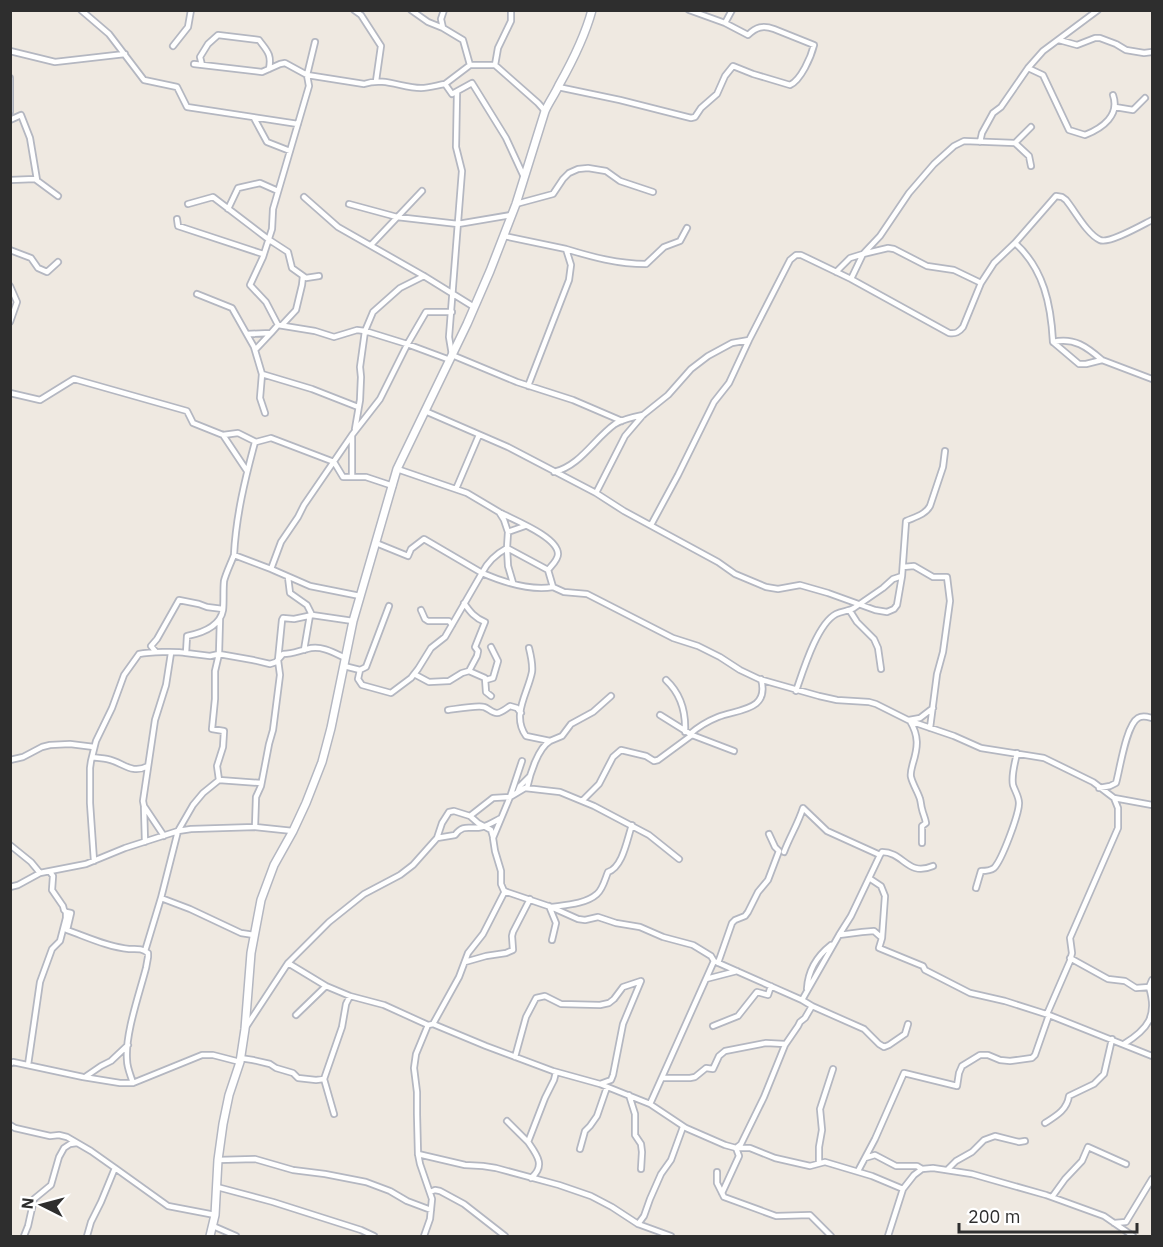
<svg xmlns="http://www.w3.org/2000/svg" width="1163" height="1247" font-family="'IBM Plex Sans',sans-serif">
	<rect width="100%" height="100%" fill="#efe9e1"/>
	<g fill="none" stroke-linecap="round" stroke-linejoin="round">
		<defs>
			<path id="street" d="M81,10L109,34L144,80L177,87L187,107L298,124
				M354,10L361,15L381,46L376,81
				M411,10L428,22L443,28L463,40L470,65
				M511,10V21L498,48L495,65L538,103L545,111
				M725,23L732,10
				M443,28L441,19L444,10
				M1059,40L1077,45L1095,38H1100L1116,44L1126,50L1144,53L1152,52
				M315,42L307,75L309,86L273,209L272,229L263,257L250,285L266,302L278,325L315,331L334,337L357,330L365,331L407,344L450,360
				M173,46L188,27L191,10
				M10,51L55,62L125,54
				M194,64L262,72L280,64L285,63L307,75L364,84C384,77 402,88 421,88C429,88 438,85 445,84L452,94L472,83L506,138L524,177
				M202,65L200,57L208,44L218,35L259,40C267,51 272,54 269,69
				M1028,68L1043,75L1069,130L1085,135C1103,128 1120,115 1113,95
				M10,78V112
				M445,84L470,65H495
				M558,87L620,100L691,118L695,117L701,108L717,94L725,76L733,66L753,74L790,85C801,80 811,57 814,45L774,29C763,25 756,27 748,35L725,23L689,10
				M457,92L456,147L462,171L449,337L452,355L517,382L573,400L622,421
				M1115,107L1133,110L1145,98
				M254,118L267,142L290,151
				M10,120L21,115L30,138L37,180
				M980,142L982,133L993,113L1001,107L1028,68L1043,51L1098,10
				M1015,143L1029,156L1031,166
				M10,180L35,179L58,196
				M304,197L338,227L424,276L474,307
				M188,204L213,197L268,239L288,252L292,268L306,278L319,276
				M349,204L397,217L458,224L511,215
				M516,204L553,194L563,179L569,173L578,169L588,168L606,171L620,181L653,192
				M228,209L238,188L260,183L278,191
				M177,219L178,226L263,254
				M504,236L566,249L571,265L569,280L528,386
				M1015,243L1056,196L1062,197L1066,200C1075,211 1087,234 1100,240C1109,244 1142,225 1152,220
				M371,245L422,191
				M566,249C592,257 618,264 646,264L664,247L680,241L687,228
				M10,250L31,258L38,268L47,272L58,262
				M836,272L850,258L863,254L880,236L909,193L934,164L954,146L964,141L1015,143L1031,127
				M851,279L949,333C956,334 959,332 963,327L981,283
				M10,286L17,302L10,322
				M197,294L232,308L254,347L262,374L260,398L265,413
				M282,325L296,310L302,285L303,276
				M247,334L271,333L278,325
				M1053,342C1074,337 1087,347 1102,360
				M255,350L271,333
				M262,374L312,389L358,407
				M10,393L40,400L74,379L187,411L193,423L223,435L238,433L256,442L271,438L334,462L343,477H366L393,486
				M425,411L508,447L596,493L624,511L718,562L735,574L766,587L778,589L800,585L828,593L875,610L887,612L894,609L897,605L902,576
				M355,429L360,400L361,377L360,367L365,331L373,312L400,288L424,276
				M223,435L247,471
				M352,436V476
				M397,469L467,493L499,512L504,520L508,532L507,548L548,570L553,587L564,592L587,594L673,638L698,646L720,657L740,670L759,679L819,696L837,700L869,702L876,704L910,721L954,736L981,748L1044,758L1093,782L1114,798L1152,805
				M554,472C580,466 594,439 615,424C623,419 633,417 643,415
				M456,489L479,435
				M596,493L625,436L643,415L668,395L691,369L708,356L732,343L749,340L790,260L796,255H801L851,279L863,254L888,248L894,249L927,266L954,270L981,283L994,263L1015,243C1044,269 1051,305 1053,342L1079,364H1086L1102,360L1152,379
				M501,513C514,520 558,537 558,554C558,560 552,565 548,570
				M651,525L678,475L714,402L729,383L749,340
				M508,532L525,526
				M507,548C496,554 488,561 482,573C503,582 530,591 553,587
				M507,548L508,566L513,583
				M234,555C236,516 245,479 255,442
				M903,567L914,566L933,577H947L950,601L943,652L937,674L930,728
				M271,569L310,586L360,596
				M288,577L290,593L307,605L312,615L353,621
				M464,603C470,612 475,618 485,622L475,647L478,651L477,656L469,671
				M421,610L425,619L428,621H449L452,625
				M850,611L857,622L874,639L878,648L881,669
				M220,618L219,654L215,671V699L212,729L224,731L223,747L217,766L219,780L261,783
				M304,650L310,615
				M156,652L151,646L157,639L179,600L199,604L207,607L223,609
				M186,653L210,656L219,654L253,660L270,664L276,662L283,654C293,654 298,651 307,649C321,645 333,652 345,658
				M344,666L360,670L358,679L362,685L391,693L411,678L418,669L431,648L445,637L482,573L424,539L411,549L408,556L376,543
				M360,670L366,667L389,606
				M414,674L429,682L449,681L462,673L469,671L485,678L486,692L491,696
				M486,680L493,678L498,661L491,647
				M666,680C681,694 686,711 685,732
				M796,691C803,671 817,624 836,614C842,611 849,611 854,608L883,588L893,579L902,576L906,521C915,517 925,515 930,506L943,467L945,451
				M448,710C456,709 478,705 484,707C488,708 492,713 497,713C501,713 507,708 510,706L517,708L521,713
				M909,720L920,718L933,708
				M910,721C919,736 918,747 913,763C912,767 910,773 911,777C913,785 918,792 920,799C921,802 921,806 922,809C923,814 925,817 926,823L922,826V843
				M690,734C698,727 708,721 718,717C738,709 770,711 761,679
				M692,735L734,751
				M550,741L562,736L571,724L593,712L611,696
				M92,757C97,758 102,758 107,759C123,762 131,775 148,766
				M10,760L23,757L42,747L50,745L70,744L94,747
				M522,761L510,797L493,838L495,851L501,871V884L504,891L551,907L578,919L585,920L598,917L616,923L640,927L663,937L693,945L711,956L714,961
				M219,780L203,793L193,805L178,831L161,898L190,909L241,933L254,935
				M527,788C530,774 538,748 550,741L526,736C511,715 528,693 532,672C533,664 531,656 529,648
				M1099,788L1110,786L1116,783C1120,769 1126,725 1138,718C1143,715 1148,717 1152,718
				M518,791L520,786L529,777
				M582,801L599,784L613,757L621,750L646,756L654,761L658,760L692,735L660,715
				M144,807L145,842
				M470,816L478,823L491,830L493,837
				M255,827L256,797L261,786L269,744L273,730L280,675L278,660L282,620L283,618L294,619L308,616
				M164,836L144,806L143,801L155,720L166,685L171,653
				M437,838L455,835C464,823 470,830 482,827C489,825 495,821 501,818
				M10,845L31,862L40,873L45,872L86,864L125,848L178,831L191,829L255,827L293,831
				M784,852C790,836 798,824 803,808L827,831L880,855
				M94,861L90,803V768L91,761L96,741L112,708L124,675L139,654C149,652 176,651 186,653L187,636C202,633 220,627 223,610C224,601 223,591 224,581C226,573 231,563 234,555L271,569L281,542L298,517L304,505L352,435L380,399L408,343L426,312H452
				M50,872L53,876L52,890L63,906L64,910L66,912L71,913L67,930C87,937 108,947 129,949C137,949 142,948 148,953V957L146,968C139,995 125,1034 127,1060C127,1068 131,1076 133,1083
				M869,878L881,886L885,896L882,938
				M10,887L18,885L40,873
				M976,888L981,871C986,871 990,871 994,868C1002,860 1019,814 1019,803C1019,797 1015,791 1013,785C1011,775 1015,763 1017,753
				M549,906L556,923L552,940
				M551,907C565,905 586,904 597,894C603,889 605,879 608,872C623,867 627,839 632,825
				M839,935L851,916L880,855L882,852C904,852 907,877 933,866
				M145,951L161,898
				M1070,958L1108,979L1125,981L1136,988L1149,987
				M465,962L486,956L506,953L513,950L512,936L513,932L530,899
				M288,963L329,922L364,894L400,875L413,865L437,838L442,823L449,812L454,811L470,816L493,798L510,797L525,788L560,792L594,806L649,835L679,859
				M718,963L732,923L735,920L745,916L748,912L758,892L768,880L779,851L775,847L769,834
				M706,979L737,971
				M807,989C808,971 817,956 831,945
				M812,1006L864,1029L879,1044L884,1047L889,1045L905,1034L908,1024
				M1047,1014L1070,961L1072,953L1070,938L1118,828V808L1114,798
				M296,1015L326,986
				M433,1024L459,977L468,953L483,934L505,891
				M713,1026L738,1016L757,992L768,995L771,986
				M246,1027L288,963L326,986L350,996L384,1005L428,1025L433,1024L486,1046L553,1071L600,1084L650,1104L686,1128L725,1145L736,1148H750L775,1158L810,1166L825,1162L872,1176L903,1189
				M1124,1044C1148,1029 1158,1016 1149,987L1152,980
				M515,1057L526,1017L536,998L545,996L561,1004L600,1005L609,1003L614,999L623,987L641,981L623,1024L613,1075L611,1080L600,1084
				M240,1058L253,1060L270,1064L276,1068L293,1073L298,1078L316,1080L324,1079L342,1027L346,1004L350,996
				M10,1064L13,1062L83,1077L120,1083H133L202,1055H213L240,1062
				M28,1065L40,982L52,949L60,941L66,918V912
				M85,1077L101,1066L111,1061L128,1045
				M662,1078H690L695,1077L706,1068L713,1069L719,1056L725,1051L766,1043L785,1044
				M324,1079L334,1114
				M629,1095L635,1114V1135L641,1144L642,1152L641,1169
				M650,1104L714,961L802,1000L839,935L862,932L874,931L882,938L879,948L918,964L923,966L925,970L970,993L1005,1001L1049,1015L1152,1056
				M507,1121L528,1142L545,1098L554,1080L556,1072
				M1045,1123C1056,1116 1067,1110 1069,1096L1094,1084L1104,1074L1112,1039
				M10,1125L15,1128L50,1136L59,1135L67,1137L91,1151L115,1168L101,1202L91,1222L87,1236
				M528,1142C537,1155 546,1166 531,1178
				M580,1149L585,1131L590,1126L597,1116L607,1087
				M418,1154L465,1165L483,1166L496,1168L559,1185L591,1196L612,1207L638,1224L671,1236
				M865,1158L875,1155L896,1166H917L922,1169
				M218,1160L255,1159L293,1170L325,1174L366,1182L390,1191L407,1201L431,1210
				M819,1163V1147L822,1130L820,1109L833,1069
				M115,1168L168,1206L215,1215
				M948,1169L956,1161L972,1152L984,1140L995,1136L1019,1142L1025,1141
				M858,1171L875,1139L904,1073L957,1086L959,1073L962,1066L980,1055H988L1000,1060L1010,1061L1032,1058L1035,1055L1049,1015
				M717,1172V1183L724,1197L776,1216L810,1215L831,1236
				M217,1187L273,1202L361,1230L374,1236
				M430,1192L435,1190L440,1191L464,1204L505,1236
				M722,1193L739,1156L736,1148L741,1144L764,1097L785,1045L798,1026L800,1022L805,1018L812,1006L802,1000
				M1052,1197L1065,1179L1082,1161L1088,1147L1126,1164
				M1114,1223L1126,1222L1152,1179
				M638,1224L644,1216L650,1199L661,1174L671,1160L683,1127
				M213,1226L236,1236
				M24,1236L28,1226L34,1199L51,1185L59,1157L64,1148L70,1144L77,1143
				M424,1236L430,1219L432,1199L420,1164L418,1154L417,1114V1092L414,1068L416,1054L428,1025
				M888,1236L903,1189L914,1175L922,1169L933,1168L972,1174L1046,1195L1104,1216L1133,1236"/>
			<path id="secondary" d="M210,1236L215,1215L218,1160L223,1124L229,1095L240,1062L245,1029L251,953L261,900L274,865L293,831L306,803L322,762L331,728L353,621L397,469L467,324L490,271L516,204L545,111C549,102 555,94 559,85C572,62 585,36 592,10"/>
		</defs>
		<use href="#street" stroke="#b4b7c1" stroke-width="8"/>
		<use href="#secondary" stroke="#b4b7c1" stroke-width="10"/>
		<use href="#street" stroke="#fff" stroke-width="4.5"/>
		<use href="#secondary" stroke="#fff" stroke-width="7"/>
	</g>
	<rect width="1163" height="1247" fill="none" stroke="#2e2e2e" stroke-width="24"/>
	<g transform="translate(42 1205) rotate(276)" stroke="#ffffff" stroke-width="4.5" paint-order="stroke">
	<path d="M0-4.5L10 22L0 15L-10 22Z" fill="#2e2e2e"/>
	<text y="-9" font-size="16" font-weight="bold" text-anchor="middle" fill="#2e2e2e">N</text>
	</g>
	<path d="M959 1223v9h178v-9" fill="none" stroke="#2e2e2e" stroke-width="3"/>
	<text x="968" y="1223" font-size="18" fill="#2e2e2e" stroke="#ffffff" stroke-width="4.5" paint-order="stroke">200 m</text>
</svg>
